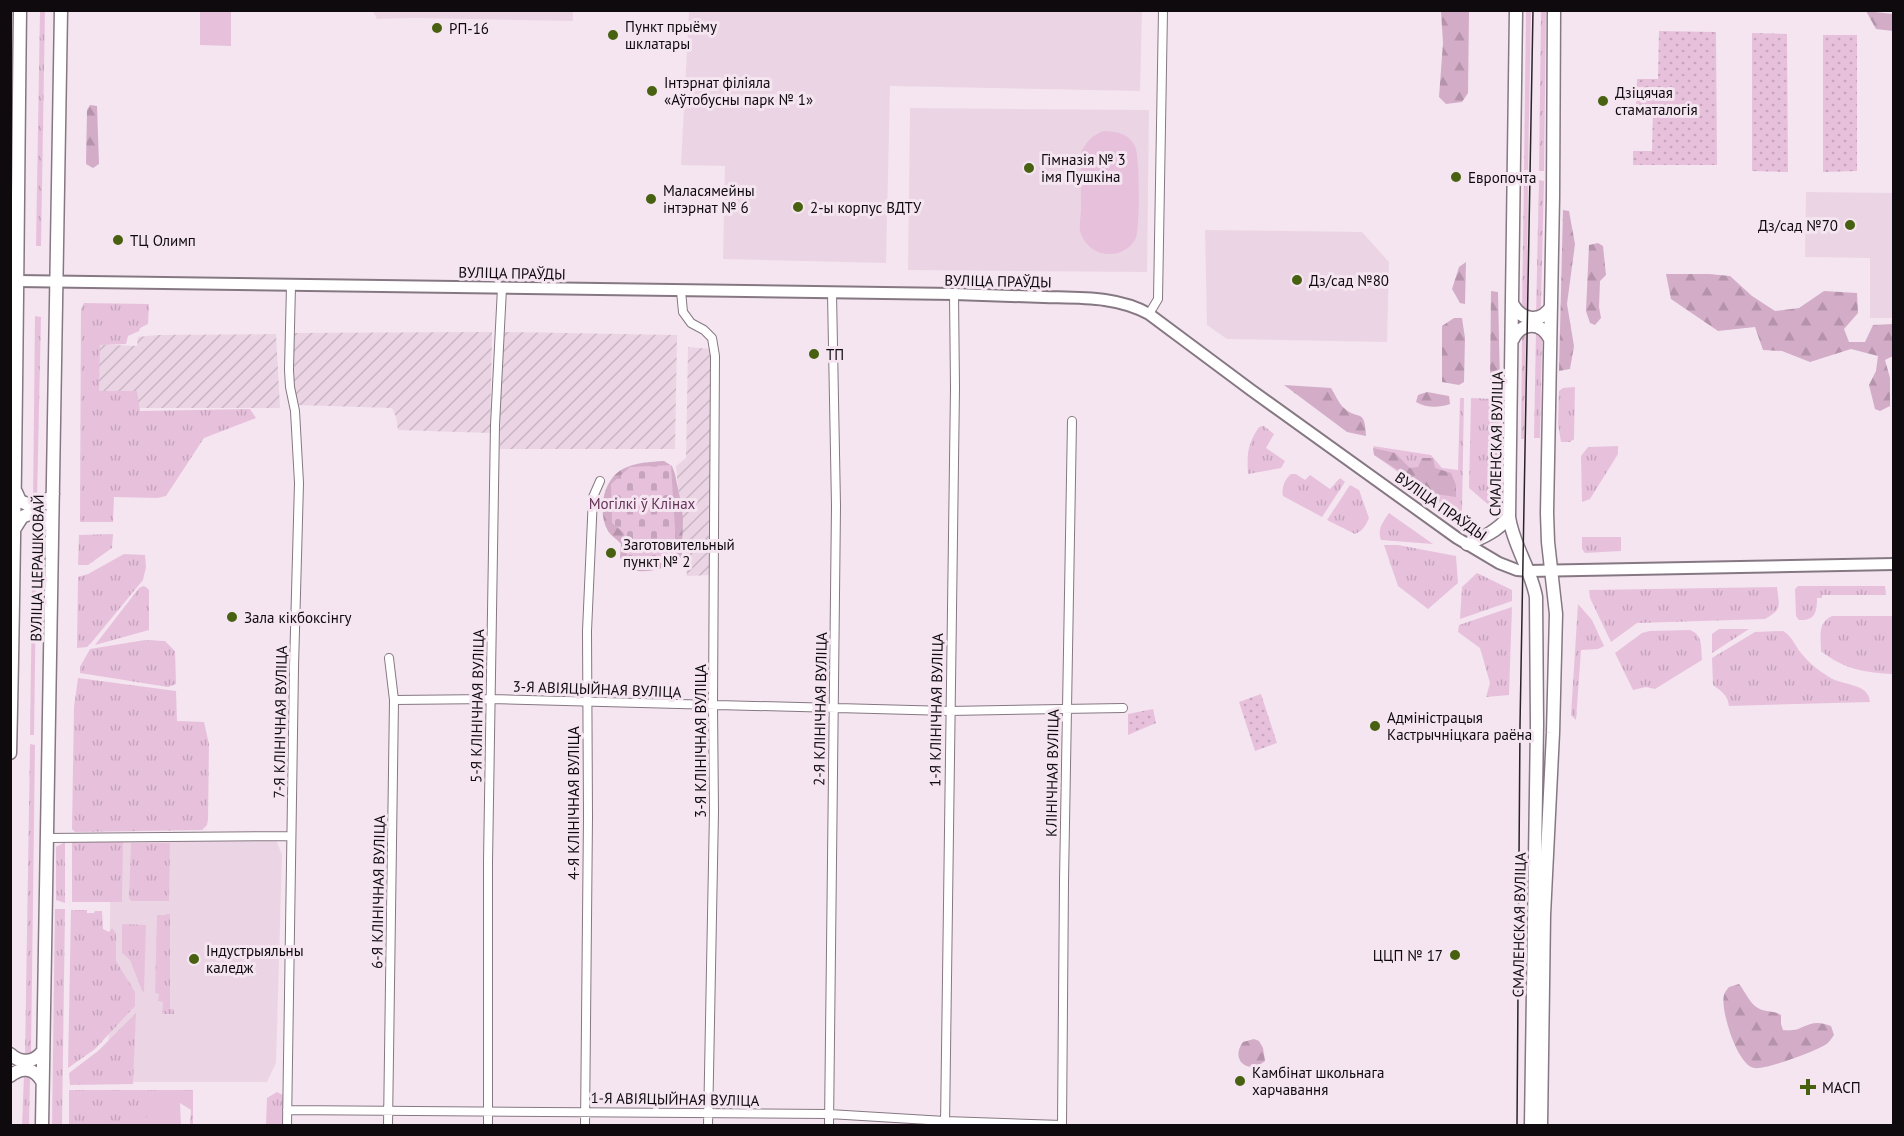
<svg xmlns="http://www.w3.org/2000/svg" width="1904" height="1136" font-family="'PT Sans',sans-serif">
	<defs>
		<pattern id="industrial-furrows" width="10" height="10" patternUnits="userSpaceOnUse" patternTransform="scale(1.5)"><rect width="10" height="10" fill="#ebd5e4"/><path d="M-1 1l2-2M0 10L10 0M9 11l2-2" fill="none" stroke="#c8b6c2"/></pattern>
		<pattern id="grass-tufts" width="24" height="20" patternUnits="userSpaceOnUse" patternTransform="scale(1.5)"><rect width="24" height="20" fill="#e7c1dc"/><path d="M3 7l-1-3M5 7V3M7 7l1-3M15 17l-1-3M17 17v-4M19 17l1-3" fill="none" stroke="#c5a4bc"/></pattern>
		<pattern id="forest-firs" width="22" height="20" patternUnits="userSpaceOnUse" patternTransform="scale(1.5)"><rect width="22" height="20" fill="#d3acc8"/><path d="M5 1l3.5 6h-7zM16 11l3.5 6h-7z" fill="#b493ab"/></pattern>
		<pattern id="cemetery-stones" width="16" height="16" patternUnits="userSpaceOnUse" patternTransform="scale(1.5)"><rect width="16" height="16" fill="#e7c1dc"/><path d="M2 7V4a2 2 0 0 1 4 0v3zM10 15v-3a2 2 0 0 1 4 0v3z" fill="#c5a4bc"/></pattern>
		<pattern id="park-dots" width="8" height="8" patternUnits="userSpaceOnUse" patternTransform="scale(1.5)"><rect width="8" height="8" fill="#e7c1dc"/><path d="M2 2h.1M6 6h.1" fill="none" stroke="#c5a4bc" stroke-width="1.8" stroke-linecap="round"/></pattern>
	</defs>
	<rect width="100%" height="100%" fill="#f4e5f0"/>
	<path fill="#ebd5e4" d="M373,11H573V21L415,18L377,19Z
		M689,11H1142L1140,91L890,86L886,263L723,259L725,166L681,165Z
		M910,108L1149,110L1147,272L908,270Z
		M1806,192L1893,193V318H1870V258L1805,257Z
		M1205,230L1362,232L1389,262L1387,342L1227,339L1207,325Z
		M276,840L282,855L276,1063L267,1082H108L111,841Z"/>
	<path fill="url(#industrial-furrows)" d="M492,332L490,433L398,430L396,417L392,408L297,405L292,376V333Z
		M501,332L677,335L675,449H500Z
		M276,334L280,408H138L88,470L90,344L137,346L138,337L157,335Z
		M688,347L711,349L710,575L687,576L676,466L686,458Z"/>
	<path fill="url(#grass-tufts)" d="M45,10L41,246H36L40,11Z
		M1546,10L1544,171H1539L1541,11Z
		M1531,11L1528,170H1524L1526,11Z
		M1524,180H1528L1527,314L1522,306Z
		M1539,180L1544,181L1541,305L1540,311L1536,315Z
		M84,303L149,304L148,324L140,328L139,331L128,336L126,344L100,345L99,391H137L140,411L250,409L256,418L204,438L166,496L157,498L114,497L113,522H80L81,309Z
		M35,316L41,317L37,499L33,503Z
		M1536,331L1542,339L1540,438H1534Z
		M1526,332L1524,439H1521L1522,336Z
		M1575,387L1574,439L1570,442H1561L1558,424L1559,391L1563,388Z
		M1460,398H1464L1462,512L1460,515L1454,513L1376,456L1373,446L1431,455L1442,468L1458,470Z
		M1471,398L1493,399L1500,402L1497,509L1491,507L1469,488Z
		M1264,426L1274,434L1266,448L1285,461L1281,468L1248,474C1247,454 1247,445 1259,427Z
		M1618,446V454L1590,499L1582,502L1581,456L1588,447Z
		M1291,474H1296L1305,480L1310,475L1330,489L1340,478L1345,482L1322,517L1283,496C1281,488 1285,479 1291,474Z
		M1350,485L1359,490L1369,518C1366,525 1363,531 1355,534L1327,520Z
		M1389,513L1433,544L1381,540C1377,529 1383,522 1389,513Z
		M34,519L37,521L34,735H30L33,523Z
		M113,534L112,548L88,565H78L79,535Z
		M1582,537H1621V551L1585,553L1582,549Z
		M1384,545H1398L1456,556L1458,583L1428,609L1398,586Z
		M124,554L145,555L146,567L143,580L91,643L87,647L77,648L78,577L88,574Z
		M1477,573L1512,590V601L1460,619L1462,587Z
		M143,586L146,587L149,590V630L95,645L139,588Z
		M1798,586H1885L1886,595H1822V598H1817C1817,612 1815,621 1799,620L1796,616L1795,589Z
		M1777,587C1779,606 1783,609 1765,619L1637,623L1611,642L1590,598L1589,590Z
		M1892,595H1894L1893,674C1866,673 1843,669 1821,651C1821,637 1817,623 1832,616H1892Z
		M1578,604L1592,620L1604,646L1598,649L1581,650L1576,720L1571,715Z
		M1512,607L1509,695L1486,697L1490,683L1480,648L1458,632L1459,625Z
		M1719,629H1749L1712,653V634Z
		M1690,630C1703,635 1701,647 1702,660L1655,689L1646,687L1633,690L1615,653L1642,633L1650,631Z
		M1783,631C1792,636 1795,646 1801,653C1809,663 1818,670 1829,677C1843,686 1869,683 1870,702L1729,706C1728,695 1721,691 1713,685L1712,658L1755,632Z
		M145,640L165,641L175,651L176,684L168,687L80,673V667L90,649Z
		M78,678L176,691L177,721L204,722L209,744L208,819L207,825L202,830L75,832L72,829L74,707Z
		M30,744L35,745L31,1054L25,1057Z
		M65,842V903L56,900V847Z
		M72,842H123L122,902H72Z
		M131,843H170L169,901H131L129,898Z
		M55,909H65L62,1126L52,1125Z
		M71,910H87V913H94L95,911H102L103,929L109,932L112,928L116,933V961L135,992V1006L95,1049L68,1068Z
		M166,914H170V1009H174V1014H162L163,1002L158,1001L159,994L155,993L157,915H166Z
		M122,924L146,925L144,992L142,991L130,960L122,953Z
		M136,1013L133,1084L70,1085L69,1073L98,1051Z
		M24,1075L30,1077L29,1125L22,1126Z
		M69,1090H193V1125H190L191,1110L180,1103L181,1125L176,1126V1097H148L147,1125L69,1126Z
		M277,1092L283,1095L282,1125H266L267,1098Z"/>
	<path fill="url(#forest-firs)" d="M1441,11H1469L1468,93L1462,102L1446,104L1439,97L1443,43Z
		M1866,11L1893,14V31L1876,29Z
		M90,105L97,106L99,164L93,168L86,164L87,110Z
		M1563,210L1569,211L1575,244L1567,304L1574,346L1570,369L1559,371Z
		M1598,243L1603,246L1606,275L1600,281L1599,307L1601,318L1595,325L1590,323L1586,311L1589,245Z
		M1466,262L1465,304L1460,303L1452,289L1459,267Z
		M1666,274H1709L1730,276L1752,296L1775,311L1799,308L1824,291L1857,293L1858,313L1844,329L1849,342H1865L1873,325L1893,324V356L1885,360L1890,378V406L1880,411L1875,409L1869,385L1876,371L1878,356L1851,349L1810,362L1782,351L1763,350L1755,327L1718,331L1671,299Z
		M1491,291L1498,292L1500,385H1495L1490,381Z
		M1454,318H1462L1465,338L1464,382L1459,385L1442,382V326Z
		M1284,385L1331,388C1335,394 1339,404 1344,408C1358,421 1365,407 1366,436L1347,432Z
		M1427,392L1449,396L1450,404C1438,408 1427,408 1416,402L1418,395Z
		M1494,403L1498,404L1500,433L1496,490L1492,489L1489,471L1490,444L1494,437L1489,409Z
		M1373,448L1395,453L1410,468L1418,467L1422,458H1433L1435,468L1451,473L1456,485V497L1436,494L1374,455Z
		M664,461L672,466L675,474L681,503L683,518L682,557C667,570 643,575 624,568L620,557L621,544C617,539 611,536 608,531C597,512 603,479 623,469C636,462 650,462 664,461Z
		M1739,984C1746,992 1750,1006 1762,1010C1769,1012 1774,1011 1781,1015V1024L1783,1030C1803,1034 1807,1016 1831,1026L1834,1035C1831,1039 1829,1043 1825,1045C1813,1052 1766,1070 1754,1068C1737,1065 1720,1009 1724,995C1725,992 1727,989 1729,987Z
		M1254,1039L1259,1041L1263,1048L1265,1061C1247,1076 1230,1059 1243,1042Z"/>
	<path fill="url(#cemetery-stones)" d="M671,465L677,559L628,562L624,533L612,523L611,484L630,467Z"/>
	<path fill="url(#park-dots)" d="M1659,31L1716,32L1717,165H1633V151H1652L1653,107L1636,106L1637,79H1658Z
		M1752,33L1787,34L1788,172L1752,171Z
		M1823,35H1857V171L1823,172Z
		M1261,694L1277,743L1255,751L1239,702Z
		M1153,709L1156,723L1128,735V714Z"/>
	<path fill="#e7c1dc" d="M200,11H231V46L200,45Z
		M1104,131C1117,131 1129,134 1135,146C1140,156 1140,227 1136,238C1131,248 1121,254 1110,254C1096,255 1083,244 1080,231C1079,224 1081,215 1081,208C1081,189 1080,171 1081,152C1087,141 1092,135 1104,131Z
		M147,1097H176V1125H147Z"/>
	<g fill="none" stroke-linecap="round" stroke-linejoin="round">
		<defs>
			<path id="street" d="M681,291L683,312L691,323L704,330L712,338L715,356L713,705L714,811L708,1126
				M1149,314L1158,299L1163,10
				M394,700L492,699L949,711L1123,708
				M46,838L291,836
				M287,1110L829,1114L945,1121L1062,1125
				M287,1126L294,667L299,483L295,411L290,387L289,370L291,285
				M388,1126L394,700L389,658
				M488,1126V862L495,425L502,288
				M585,1126L588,816L587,631L593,497L600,481
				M829,1126L836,506L832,293
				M945,1126L955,388L954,294
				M1062,1126L1064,881L1072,421"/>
			<path id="secondary" d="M17,281L954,294C984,295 1014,296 1044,297C1080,298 1117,296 1149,314L1251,390L1457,538L1499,563L1517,570L1528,571L1894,564"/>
			<path id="primary" d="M1516,10L1509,517C1513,545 1531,569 1536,597L1537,725L1531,1126
				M1513,305C1522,321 1541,323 1551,307
				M1513,339C1521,322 1541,321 1550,339
				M16,492L20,501L34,507L47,502L53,494
				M15,528L22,517C35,510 47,514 52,528
				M1467,544C1484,537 1497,531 1509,517
				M10,753C16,505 17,258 20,10
				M10,1054C21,1064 34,1063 43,1051
				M10,1076C22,1066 34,1068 42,1081
				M42,1126L61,10
				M1541,1126L1544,915L1553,733L1556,614L1548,542L1547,513L1553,197L1554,10"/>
		</defs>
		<use href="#street" stroke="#867882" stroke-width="10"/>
		<use href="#secondary" stroke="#867882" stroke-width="14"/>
		<use href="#primary" stroke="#867882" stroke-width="15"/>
		<use href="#street" stroke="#fff" stroke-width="8"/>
		<use href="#secondary" stroke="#fff" stroke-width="10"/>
		<use href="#primary" stroke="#fff" stroke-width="12"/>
		<path stroke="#2a2328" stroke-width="1.5" d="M1517,1126L1520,725L1533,10"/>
	</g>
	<g fill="#476111" stroke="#f4e5f0" stroke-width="2">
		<circle cx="437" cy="28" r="6"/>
		<circle cx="613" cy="35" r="6"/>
		<circle cx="652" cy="91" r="6"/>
		<circle cx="1603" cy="101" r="6"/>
		<circle cx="1029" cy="168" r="6"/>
		<circle cx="1456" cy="177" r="6"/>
		<circle cx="651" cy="199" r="6"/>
		<circle cx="798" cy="207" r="6"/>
		<circle cx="1850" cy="225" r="6"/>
		<circle cx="118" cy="240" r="6"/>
		<circle cx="1297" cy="280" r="6"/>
		<circle cx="814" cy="354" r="6"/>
		<circle cx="611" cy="553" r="6"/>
		<circle cx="232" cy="617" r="6"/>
		<circle cx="1375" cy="726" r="6"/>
		<circle cx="1455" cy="955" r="6"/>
		<circle cx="194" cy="959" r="6"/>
		<circle cx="1240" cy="1081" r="6"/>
		<path d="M1805 1078h6v6h6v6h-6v6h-6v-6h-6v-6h6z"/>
	</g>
	<g text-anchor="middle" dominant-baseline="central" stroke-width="6" stroke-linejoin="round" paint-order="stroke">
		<g font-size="15" fill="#0f0a0e" stroke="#f4e5f0" text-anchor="start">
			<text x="625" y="26">Пункт прыёму<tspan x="625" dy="17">шклатары</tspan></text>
			<text x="449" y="28">РП-16</text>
			<text x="664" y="82">Інтэрнат філіяла<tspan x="664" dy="17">«Аўтобусны парк № 1»</tspan></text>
			<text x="1615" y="92">Дзіцячая<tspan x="1615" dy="17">стаматалогія</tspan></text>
			<text x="1041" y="159">Гімназія № 3<tspan x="1041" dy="17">імя Пушкіна</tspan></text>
			<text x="1468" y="177">Европочта</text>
			<text x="663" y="190">Маласямейны<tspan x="663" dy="17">інтэрнат № 6</tspan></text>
			<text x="810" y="207">2-ы корпус ВДТУ</text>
			<text x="1838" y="225" text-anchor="end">Дз/сад №70</text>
			<text x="130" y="240">ТЦ Олимп</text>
			<text x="1309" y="280">Дз/сад №80</text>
			<text x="826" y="354">ТП</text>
			<text x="623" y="544">Заготовительный<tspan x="623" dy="17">пункт № 2</tspan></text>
			<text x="244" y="617">Зала кікбоксінгу</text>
			<text x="1387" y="717">Адміністрацыя<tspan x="1387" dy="17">Кастрычніцкага раёна</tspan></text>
			<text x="206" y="950">Індустрыяльны<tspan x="206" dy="17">каледж</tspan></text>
			<text x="1443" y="955" text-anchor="end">ЦЦП № 17</text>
			<text x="1252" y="1072">Камбінат школьнага<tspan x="1252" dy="17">харчавання</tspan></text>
			<text x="1822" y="1087">МАСП</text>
		</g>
		<g font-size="15" fill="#0f0a0e" stroke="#f4e5f0">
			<text transform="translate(512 273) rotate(1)">ВУЛІЦА ПРАЎДЫ</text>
			<text transform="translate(998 281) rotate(1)">ВУЛІЦА ПРАЎДЫ</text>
			<text transform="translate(1496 444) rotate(-89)">СМАЛЕНСКАЯ ВУЛІЦА</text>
			<text transform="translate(1441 506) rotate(35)">ВУЛІЦА ПРАЎДЫ</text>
			<text transform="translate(37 568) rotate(-89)">ВУЛІЦА ЦЕРАШКОВАЙ</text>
			<text transform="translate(597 689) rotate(2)">3-Я АВІЯЦЫЙНАЯ ВУЛІЦА</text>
			<text transform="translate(477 706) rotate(-89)">5-Я КЛІНІЧНАЯ ВУЛІЦА</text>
			<text transform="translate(820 709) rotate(-89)">2-Я КЛІНІЧНАЯ ВУЛІЦА</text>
			<text transform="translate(936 710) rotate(-89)">1-Я КЛІНІЧНАЯ ВУЛІЦА</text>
			<text transform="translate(280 722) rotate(-89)">7-Я КЛІНІЧНАЯ ВУЛІЦА</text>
			<text transform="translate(700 741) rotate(-90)">3-Я КЛІНІЧНАЯ ВУЛІЦА</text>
			<text transform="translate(1052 773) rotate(-89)">КЛІНІЧНАЯ ВУЛІЦА</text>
			<text transform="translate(573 803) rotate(-90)">4-Я КЛІНІЧНАЯ ВУЛІЦА</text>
			<text transform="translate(378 892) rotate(-89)">6-Я КЛІНІЧНАЯ ВУЛІЦА</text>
			<text transform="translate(1519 925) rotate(-89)">СМАЛЕНСКАЯ ВУЛІЦА</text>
			<text transform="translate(675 1099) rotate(1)">1-Я АВІЯЦЫЙНАЯ ВУЛІЦА</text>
		</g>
		<g font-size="15" fill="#653359" stroke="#f4e5f0">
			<text x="642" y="503">Могілкі ў Клінах</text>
		</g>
	</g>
	<rect width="1904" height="1136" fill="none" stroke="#0f0a0e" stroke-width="24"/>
</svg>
